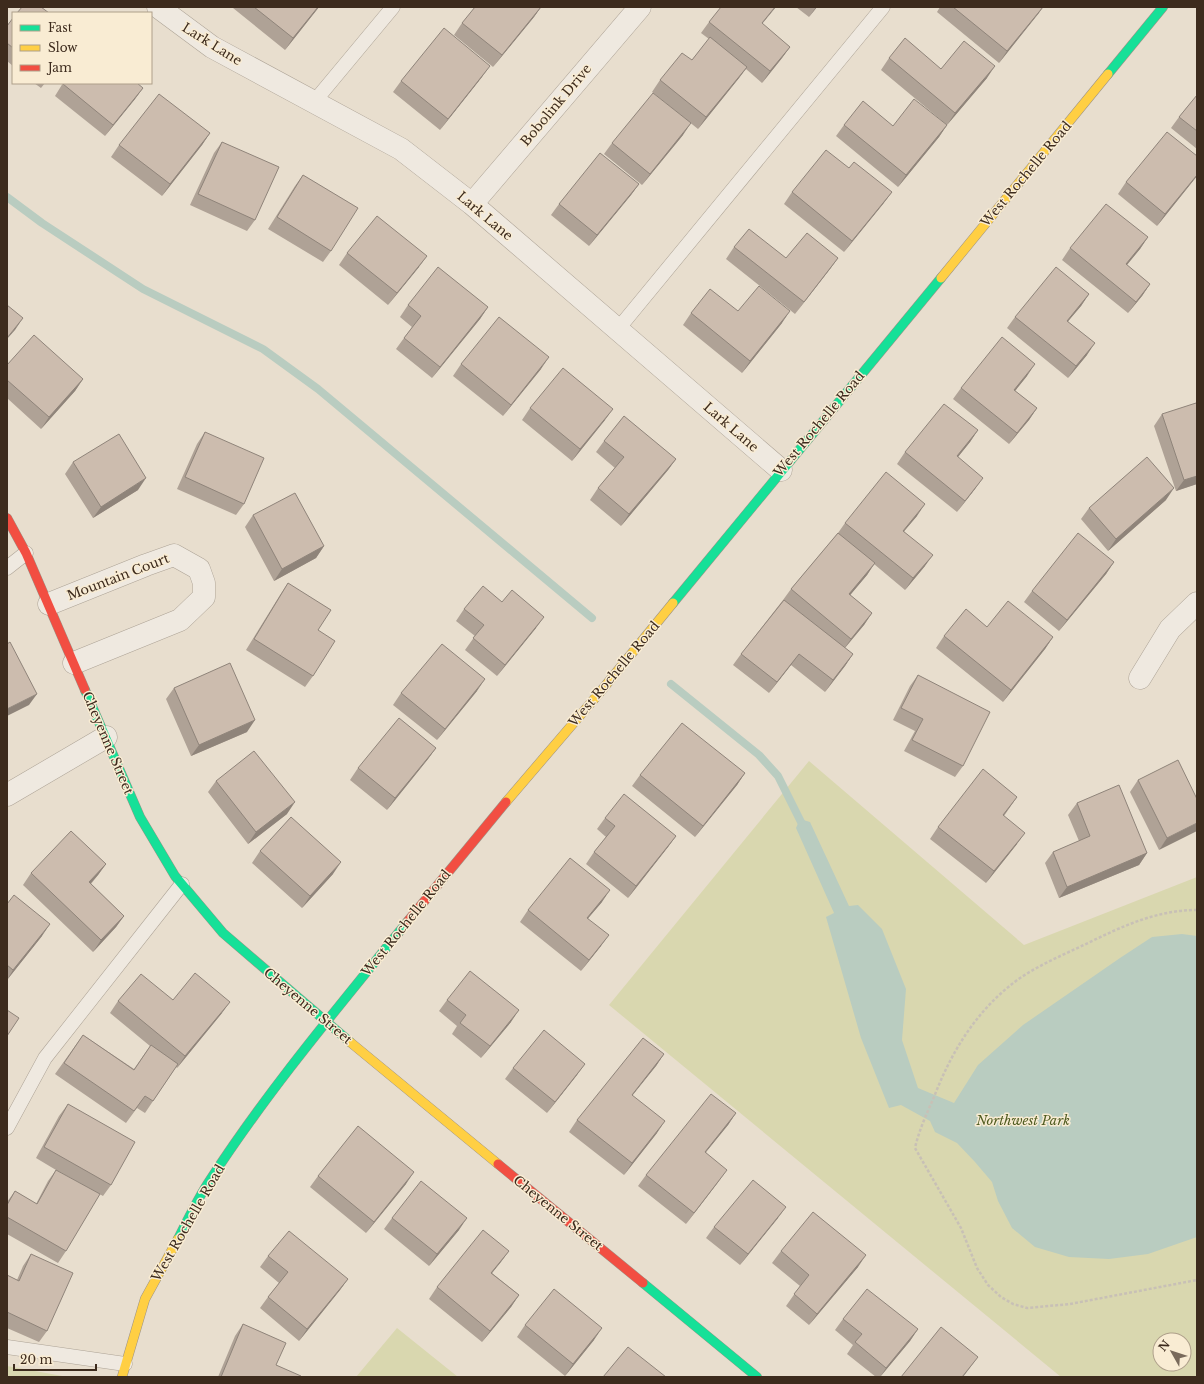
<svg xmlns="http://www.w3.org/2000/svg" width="1204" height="1384" font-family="'Libre Baskerville',serif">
	<rect width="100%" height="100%" fill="#e8dece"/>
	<path fill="#d9d7af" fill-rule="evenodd" d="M809,761L1024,945L1197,877V1377H1061L609,1005ZM1160,1340H1184V1364H1160Z
		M397,1328L458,1377H356Z
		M7,1366L68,1377H7Z"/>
	<path fill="#b9ccc0" d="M800,819L810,822L849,906L858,905L882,929L906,989L902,1040L918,1088L954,1103L978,1065L1023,1025L1120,958L1152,937L1182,934L1197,936V1237L1148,1254L1109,1259L1069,1257L1035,1247L1012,1228L998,1201L992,1182L975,1162L957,1143L935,1132L930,1121L901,1105L889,1108L861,1038L826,917L834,913L796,828Z"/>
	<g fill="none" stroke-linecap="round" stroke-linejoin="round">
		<path stroke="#b9ccc0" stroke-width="8" d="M7,197L42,223L143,289L263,349L318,389L592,618
			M671,684L759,755L778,776L805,830"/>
		<defs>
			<path id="lane" d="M314,102L393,7
				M618,329L883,7
				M7,568L26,553
				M7,1128L45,1058L182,884
				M7,1347L125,1364"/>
			<path id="street" d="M158,7L212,47L401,149L472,204L781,470
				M472,204L640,7
				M49,604L146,565L174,555L199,569L204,583V597L180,620L74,663
				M1140,678L1170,629L1197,603
				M7,795L106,737"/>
			<path id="fast" d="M1108,74L1163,7
				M673,603L941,278
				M85,690L140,817L175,876L223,933L350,1042
				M178,1239C188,1219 198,1198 210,1180C269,1089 340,1005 408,921
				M643,1283L757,1377"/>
			<path id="slow" d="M941,278L1108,74
				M506,802L601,691L673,603
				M350,1042L498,1164
				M122,1377L145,1299L178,1239"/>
			<path id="jam" d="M7,518L26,553L85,690
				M408,921L506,802
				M498,1164L643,1283"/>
		</defs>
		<use href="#lane" stroke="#ada396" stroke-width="15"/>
		<use href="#street" stroke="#ada396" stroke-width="23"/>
		<use href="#fast" stroke="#9d9387" stroke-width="10"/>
		<use href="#slow" stroke="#9d9387" stroke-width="10"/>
		<use href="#jam" stroke="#9d9387" stroke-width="10"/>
		<path stroke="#c8c0b6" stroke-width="2.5" stroke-dasharray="3 2" stroke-linecap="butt" d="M1197,910C1157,910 1123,926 1088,943C1065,954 1041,964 1020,978C978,1008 952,1050 934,1097C927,1113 919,1130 915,1148L961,1228L977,1268L988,1285L1001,1297L1013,1304L1027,1308L1070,1304L1197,1280"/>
		<use href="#lane" stroke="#efe9e0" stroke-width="14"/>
		<use href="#street" stroke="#efe9e0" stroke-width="22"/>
		<use href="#fast" stroke="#16e098" stroke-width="9"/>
		<use href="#slow" stroke="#ffcf43" stroke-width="9"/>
		<use href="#jam" stroke="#f24e42" stroke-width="9"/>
	</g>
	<path fill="#afa296" d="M234,7H319L285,50L233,8Z
		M541,7L534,17L493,67L454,35L462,23Z
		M796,7H817L809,17Z
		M940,7H1043L999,63L937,12Z
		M13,18V66L7,61V26Z
		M709,22L762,24L790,47L782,58L762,83L746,69L739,78L698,129L652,92L660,80L692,60L709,39L701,33Z
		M889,58L987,78L947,125L881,70Z
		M482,77L440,130L393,92L401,81Z
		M34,83H45L41,88Z
		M63,83L143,88L135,99L105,136L55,96Z
		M1197,95V149L1171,128L1179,117Z
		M844,125L893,126L947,125L939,137L898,187L836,136Z
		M210,133L202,145L162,196L111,157L119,145Z
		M683,135L642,185L604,154L612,143Z
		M222,142L255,220L247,231L190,205L214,153Z
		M1197,156V176L1157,226L1118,194L1126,182Z
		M849,168L892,192L883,204L844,252L784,204L792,192Z
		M303,175L331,251L323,262L268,229L295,186Z
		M639,184L631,195L589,246L551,215L559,204Z
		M1148,237L1140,249L1126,265L1150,284L1142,296L1128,313L1062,260L1070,248Z
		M734,247L786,258H838L830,269L795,314L726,259Z
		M347,253L419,267L388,305L339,265Z
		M1089,294L1081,306L1068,321L1087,355L1068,378L1007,328L1015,317Z
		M408,305L488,307L480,319L432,378L396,349L412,327L400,317Z
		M738,311L782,323L742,373L683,325L691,313Z
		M461,364L541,369L503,416L453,376Z
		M7,365L83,379L75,391L41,429L7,398Z
		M1027,376L1015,391L1037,408L1029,420L1009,444L953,399L961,388Z
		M530,408L605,420L572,461L522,420Z
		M1162,414L1197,484L1176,491L1154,426Z
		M978,430L970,442L958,457L975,489L957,512L897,464L905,452Z
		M205,432L244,504L236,515L177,489L197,444Z
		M604,441L676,459L668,470L621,526L590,500L598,488L615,468L596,452Z
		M73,462L138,490L93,518L65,474Z
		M1166,500L1108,551L1081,519L1089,508Z
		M253,515L324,546L316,558L274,581L245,527Z
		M917,516L904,531L925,566L905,590L874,564L867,575L850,595L872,613L864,625L845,648L853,654L845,666L825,692L791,665L769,693L733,665L741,654L783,600L791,589L838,533L845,523Z
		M1114,562L1106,574L1059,631L1024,602L1032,591Z
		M288,583L318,630L313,676L305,687L246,650L280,595Z
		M464,609L536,628L497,676L465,650L475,636L456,621Z
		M987,627L1053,637L1045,649L1003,702L936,648L944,636Z
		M918,675L963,766L955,777L904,751L915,731L893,720L910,686Z
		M174,688L247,732L191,756L166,699Z
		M477,691L437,740L393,705L401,693Z
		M436,748L428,759L387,810L350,780L358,768Z
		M745,773L737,785L695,837L632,786L640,775Z
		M1138,780L1197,799L1159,850L1130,792Z
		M216,781L287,814L248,844L208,792Z
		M1017,797L1004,816L1017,844L986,883L930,839L938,827Z
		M1077,803L1147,853L1139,865L1059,898L1045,863L1053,852L1079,841L1068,815Z
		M605,818L676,836L668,847L628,898L586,864L594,852L606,837L597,829Z
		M260,851L333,874L302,908L252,863Z
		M106,864L98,875L91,884L124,916L116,927L93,952L23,885L31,873Z
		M602,902L588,918L601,946L581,971L520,922L528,910Z
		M7,904L42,936L7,980Z
		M173,1000L222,1013L177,1068L176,1067L145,1113L137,1108L126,1123L55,1074L83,1035L134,1069L150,1046L110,1013L118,1001Z
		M447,1000L511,1022L481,1058L452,1034L457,1026L439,1011Z
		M664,1054L656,1066L632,1095L657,1133L624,1175L569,1132L577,1120Z
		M513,1068L577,1075L547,1113L505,1079Z
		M68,1104L111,1185L103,1196L58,1171L66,1251L58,1263L7,1234V1202L15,1191L36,1204L48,1181L56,1170L36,1158L59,1116Z
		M736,1113L728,1125L706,1152L719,1181L686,1224L638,1186L646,1175Z
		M318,1176L406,1184L366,1233L310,1187Z
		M392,1218L459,1230L429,1266L384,1229Z
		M778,1218L740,1265L706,1238L714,1227Z
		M509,1251L492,1273L519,1295L511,1307L482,1342L429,1299L437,1287Z
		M781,1251L858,1267L809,1325L786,1306L800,1286L772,1263Z
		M31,1254L47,1331L39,1342L7,1328V1275L17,1280L23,1266Z
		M268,1256L348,1279L340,1290L299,1341L260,1308L268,1297L279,1283L260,1267Z
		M843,1319L918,1329L910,1341L880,1377H876L847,1354L853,1345L835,1330Z
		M243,1324L276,1365L301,1377H218L235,1336Z
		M525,1325L594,1340L565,1376L517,1337Z"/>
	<path fill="#8f847a" d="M318,7H319L285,50L293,38Z
		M541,7L534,17L493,67L502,55Z
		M775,7H776L753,35L762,23Z
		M816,7H817L809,17Z
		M1043,7L1039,13L999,63L1007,51Z
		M790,47L782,58L762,83L770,71Z
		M490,66L482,77L440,130L448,119Z
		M995,66L987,78L947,125L955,113Z
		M747,67L739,78L698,129L706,117Z
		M143,88L135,99L105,136L113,125Z
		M691,123L683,135L642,185L650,174Z
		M947,125L939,137L898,187L906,175Z
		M210,133L202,145L162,196L170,184Z
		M1197,175V176L1157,226L1165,214Z
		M639,184L631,195L589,246L597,235Z
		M892,192L883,204L844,252L852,241Z
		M1148,237L1140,249L1118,276L1126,264Z
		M427,256L419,267L388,305L397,293Z
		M838,258L830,269L795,314L804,302Z
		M1150,284L1142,296L1128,313L1136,302Z
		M1089,294L1081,306L1059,332L1067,321Z
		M488,307L480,319L432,378L440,367Z
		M790,311L782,323L742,373L750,361Z
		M23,318L15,330L7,339V338Z
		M1095,343L1087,355L1068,378L1076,366Z
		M549,357L541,369L503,416L511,405Z
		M1035,364L1027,376L1006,402L1014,390Z
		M83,379L75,391L41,429L49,417Z
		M1037,408L1029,420L1009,444L1017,433Z
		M613,409L605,420L572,461L580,449Z
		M978,430L970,442L949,468L957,456Z
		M676,459L668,470L621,526L629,514Z
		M1197,476V484L1176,491L1184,480Z
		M146,478L138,490L93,518L101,507Z
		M983,478L975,489L957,512L965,501Z
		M1174,488L1166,500L1108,551L1116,539Z
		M925,504L917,516L895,542L903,531Z
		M324,546L316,558L274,581L282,569Z
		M933,555L925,566L905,590L913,578Z
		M1114,562L1106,574L1059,631L1067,620Z
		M875,563L867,575L841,606L849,594Z
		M872,613L864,625L843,650L851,639Z
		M544,617L536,628L497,676L505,665Z
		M1053,637L1045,649L1003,702L1011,690Z
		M799,654L791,665L769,693L777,682Z
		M853,654L845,666L825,692L833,680Z
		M485,679L477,691L437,740L445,729Z
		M37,694L29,705L7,716V709Z
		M255,720L247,732L191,756L199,745Z
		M436,748L428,759L387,810L395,798Z
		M745,773L737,785L695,837L703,826Z
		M1017,797L1009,808L995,827L1003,815Z
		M295,802L287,814L248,844L256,832Z
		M1197,823V831L1159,850L1167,838Z
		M1025,833L1017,844L986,883L994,871Z
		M676,836L668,847L628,898L636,886Z
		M1147,853L1139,865L1059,898L1067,887Z
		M341,862L333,874L302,908L310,896Z
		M106,864L98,875L81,894L89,882Z
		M610,890L602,902L579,929L587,918Z
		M124,916L116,927L93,952L101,940Z
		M50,924L42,936L7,980L13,970Z
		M609,935L601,946L581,971L589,960Z
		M230,1002L222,1013L177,1068L185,1056Z
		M519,1010L511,1022L481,1058L490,1046Z
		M664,1054L656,1066L624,1106L632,1095Z
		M585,1064L577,1075L547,1113L555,1102Z
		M736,1113L728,1125L697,1163L705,1152Z
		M665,1121L657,1133L624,1175L632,1163Z
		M727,1170L719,1181L686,1224L694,1213Z
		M414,1172L406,1184L366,1233L374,1222Z
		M786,1207L778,1218L740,1265L748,1254Z
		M467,1218L459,1230L429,1266L437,1254Z
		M509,1251L501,1262L483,1284L491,1273Z
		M866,1255L858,1267L809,1325L817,1314Z
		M348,1279L340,1290L299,1341L307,1329Z
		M519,1295L511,1307L482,1342L490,1331Z
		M602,1328L594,1340L565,1376L573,1364Z
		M918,1329L910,1341L880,1377L886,1368Z
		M978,1357L963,1377H962Z"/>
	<path fill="#ccbcae" stroke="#8f847a" d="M22,7H41L49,13H17Z
		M254,7H318L293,38Z
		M475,7H541L502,55L462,23Z
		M721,7H775L762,23L790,47L770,71L709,22Z
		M953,7H1043L1007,51Z
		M13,18V48L7,43V26Z
		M444,28L490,66L448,119L401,81Z
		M710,37L747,67L706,117L660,80L682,53L692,60Z
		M905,38L941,69L964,41L995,66L955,113L889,58Z
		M63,83H137L143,88L113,125L63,84Z
		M653,93L691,123L650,174L612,143Z
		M159,94L210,133L170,184L119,145Z
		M1197,95V131L1179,117Z
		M914,99L947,125L906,175L844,125L863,101L893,126Z
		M1167,132L1197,156V175L1165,214L1126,182Z
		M222,142L279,167L255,220L198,194Z
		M826,150L849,168L854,162L892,192L852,241L792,192Z
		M600,153L639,184L597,235L559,204Z
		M303,175L358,208L331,251L277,217Z
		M1106,204L1148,237L1126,264L1150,284L1136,302L1070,248Z
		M377,216L427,256L397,293L347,253Z
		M749,229L786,258L807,233L838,258L804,302L734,247Z
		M438,267L488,307L440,367L404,338L421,316L408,305Z
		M1056,267L1089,294L1067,321L1095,343L1076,366L1015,317Z
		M759,286L790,311L750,361L691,313L710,289L738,311Z
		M7,305L23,318L7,338Z
		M499,317L549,357L511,405L461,364Z
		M34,335L83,379L49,417L7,380V365Z
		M1002,337L1035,364L1014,390L1037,408L1017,433L961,388Z
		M563,368L613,409L580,449L530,408Z
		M1196,403L1197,405V476L1184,480L1162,414Z
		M944,404L978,430L957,456L983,478L965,501L905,452Z
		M624,416L676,459L629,514L598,488L624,457L604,441Z
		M205,432L264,458L244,504L185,477Z
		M119,434L146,478L101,507L73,462Z
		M1147,457L1174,488L1116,539L1089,508Z
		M886,472L925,504L903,531L933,555L913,578L845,523Z
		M295,493L324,546L282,569L253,515Z
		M838,533L875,563L849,594L872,613L851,639L791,589Z
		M1078,533L1114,562L1067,620L1032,591Z
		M288,583L331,610L318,630L335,641L313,676L254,639Z
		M483,586L502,602L512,590L544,617L505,665L473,638L484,625L464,609Z
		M784,600L853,654L833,680L799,654L777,682L741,654Z
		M1008,601L1053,637L1011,690L944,636L966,609L987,627Z
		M10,642L37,694L7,709V644Z
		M442,644L485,679L445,729L401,693Z
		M230,663L255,720L199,745L174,688Z
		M918,675L990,712L963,766L912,740L923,719L901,708Z
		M399,718L436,748L395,798L358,768Z
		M682,723L745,773L703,826L640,775Z
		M254,751L295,802L256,832L216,781Z
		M1178,760L1197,799V823L1167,838L1138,780Z
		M983,769L1017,797L1003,815L1025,833L994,871L938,827Z
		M1119,785L1147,853L1067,887L1053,852L1090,836L1077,803Z
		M624,794L676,836L636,886L594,852L615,826L605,818Z
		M291,817L341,862L310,896L260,851Z
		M71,831L106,864L89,882L124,916L101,940L31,873Z
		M570,858L610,890L587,918L609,935L589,960L528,910Z
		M14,895L50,924L13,970L7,965V904Z
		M470,971L519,1010L490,1046L460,1023L466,1015L447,1000Z
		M195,973L230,1002L185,1056L118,1001L141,974L173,1000Z
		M7,1010L19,1018L7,1036Z
		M544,1030L585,1064L555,1102L513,1068Z
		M83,1035L134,1070L151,1045L178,1064L153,1101L145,1096L134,1111L64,1063Z
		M643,1038L664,1054L632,1095L665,1121L632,1163L577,1120Z
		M711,1094L736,1113L705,1152L727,1170L694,1213L646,1175Z
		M68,1104L135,1142L111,1185L44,1147Z
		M358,1126L414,1172L374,1222L318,1176Z
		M56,1170L100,1194L66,1251L7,1217V1205L15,1191L37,1204Z
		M753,1180L786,1207L748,1254L714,1227Z
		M421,1181L467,1218L437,1254L392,1218Z
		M813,1212L866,1255L817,1314L794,1294L809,1275L781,1251Z
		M483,1230L509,1251L491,1273L519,1295L490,1331L437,1287Z
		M289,1231L348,1279L307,1329L268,1297L288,1272L268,1256Z
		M31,1254L73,1273L47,1331L7,1312V1275L19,1281Z
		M554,1289L602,1328L573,1364L525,1325Z
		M867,1289L918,1329L886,1368L855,1342L862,1334L843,1319Z
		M243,1324L286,1343L276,1365L301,1376V1377H221Z
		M941,1327L978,1357L962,1377H901Z
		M628,1347L666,1377H603Z"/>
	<g text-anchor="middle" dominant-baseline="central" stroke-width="3" stroke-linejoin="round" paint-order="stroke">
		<g font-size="13" fill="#3d2b1d" stroke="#f9ecd3">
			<text transform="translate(212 44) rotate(32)">Lark Lane</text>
			<text transform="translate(556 105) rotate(-50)">Bobolink Drive</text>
			<text transform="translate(1026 174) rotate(-50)">West Rochelle Road</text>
			<text transform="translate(485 216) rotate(40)">Lark Lane</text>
			<text transform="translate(819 424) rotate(-50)">West Rochelle Road</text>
			<text transform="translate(731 427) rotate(41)">Lark Lane</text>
			<text transform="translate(118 577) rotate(-21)">Mountain Court</text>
			<text transform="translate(614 674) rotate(-50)">West Rochelle Road</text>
			<text transform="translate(108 743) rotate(67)">Cheyenne Street</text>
			<text transform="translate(406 923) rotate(-51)">West Rochelle Road</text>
			<text transform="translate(308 1006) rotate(40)">Cheyenne Street</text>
			<text transform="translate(558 1213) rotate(39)">Cheyenne Street</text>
			<text transform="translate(188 1223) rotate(-60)">West Rochelle Road</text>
		</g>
		<g font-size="13" font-style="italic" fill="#505c21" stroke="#f9ecd3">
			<text x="1023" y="1120">Northwest Park</text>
		</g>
	</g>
	<rect width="1204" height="1384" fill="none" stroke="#3d2b1d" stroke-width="16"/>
	<rect x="12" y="12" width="140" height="72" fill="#f9ecd3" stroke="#ae9f8a"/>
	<rect x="20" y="25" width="20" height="6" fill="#16e098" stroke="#ae9f8a"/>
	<text x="48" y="32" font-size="12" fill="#3d2b1d">Fast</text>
	<rect x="20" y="45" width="20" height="6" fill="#ffcf43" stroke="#ae9f8a"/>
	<text x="48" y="52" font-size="12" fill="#3d2b1d">Slow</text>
	<rect x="20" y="65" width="20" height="6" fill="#f24e42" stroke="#ae9f8a"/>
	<text x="48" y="72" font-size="12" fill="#3d2b1d">Jam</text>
	<g transform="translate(1172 1352) rotate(309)"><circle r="19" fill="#f9ecd3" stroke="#ae9f8a"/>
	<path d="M0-3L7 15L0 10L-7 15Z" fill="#796a5b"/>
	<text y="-6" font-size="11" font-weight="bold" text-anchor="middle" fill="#3d2b1d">N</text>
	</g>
	<path d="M14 1364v6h82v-6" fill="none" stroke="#3d2b1d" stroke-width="2"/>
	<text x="20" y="1364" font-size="12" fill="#3d2b1d" stroke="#f9ecd3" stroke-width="3" paint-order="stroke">20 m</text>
</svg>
